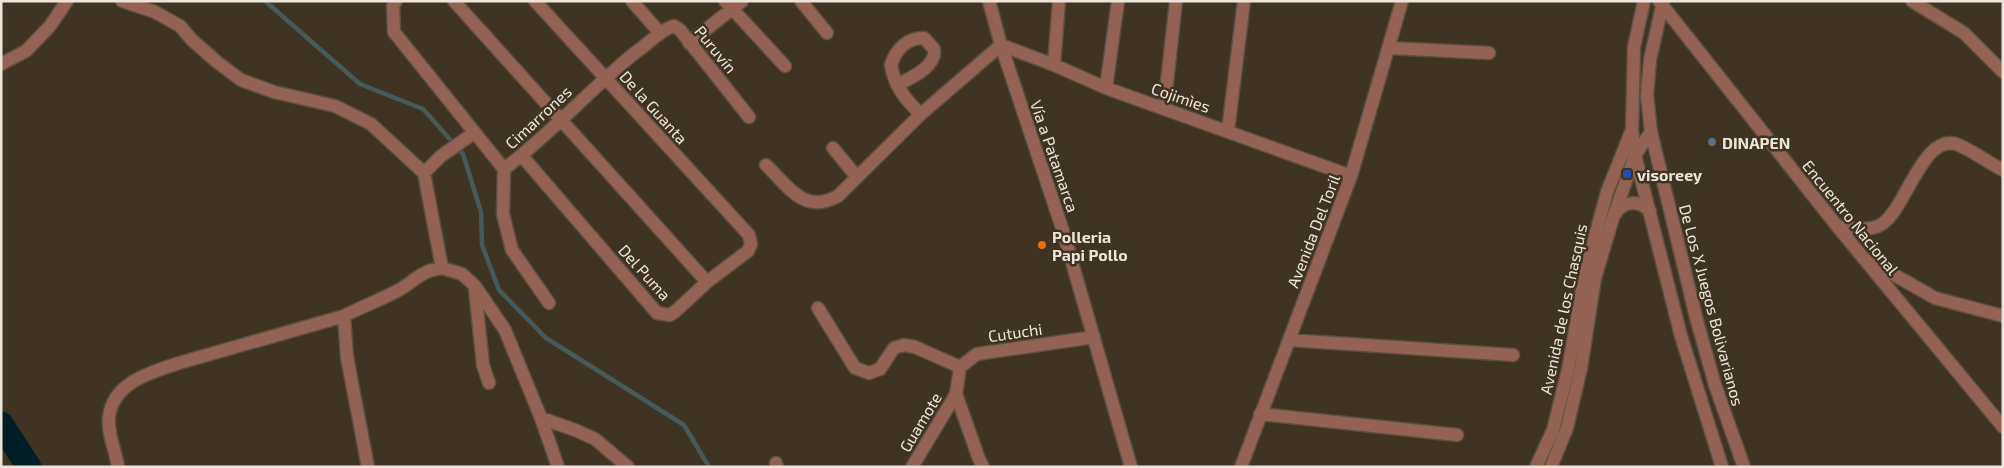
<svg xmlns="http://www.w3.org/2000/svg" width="2004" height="468" font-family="'Exo 2',sans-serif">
	<rect width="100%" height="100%" fill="#3f3323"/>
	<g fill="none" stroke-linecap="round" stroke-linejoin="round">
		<path stroke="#475a5b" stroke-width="4.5" d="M265,1L360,84L423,109L463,154L481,212L482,245L499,290L546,338L684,425L709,467"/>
		<path stroke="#001f24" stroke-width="25" d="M1,424L29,467"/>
		<defs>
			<path id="minor" d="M122,1L155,12L180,26L192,40L217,62L241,80L274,92L335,106L371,124L424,173L442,268C419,271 416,281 397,291C380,300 361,307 344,316L347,357L368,467
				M396,1L393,6L394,32L504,169
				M454,1L707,282
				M632,1L660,33
				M725,1L785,66
				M801,1L827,33
				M989,1L1001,45L1063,231L1131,467
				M1644,1L1634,47L1632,130L1635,155L1681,336L1722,467
				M1659,1L1837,226L2003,427
				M1912,1L1964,33L2003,72
				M1663,2L1650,60L1647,95L1651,132L1697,321L1715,385L1744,467
				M689,43L742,1
				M1390,48L1489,53
				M1,64L26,51L50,26L67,1
				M1054,65L1059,1
				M897,85C910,78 937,67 934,49L924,38C907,38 896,49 891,65C894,85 906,101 921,114
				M1106,88L1118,1
				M1164,109L1176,1
				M1228,131L1244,1
				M833,148L857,177
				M522,156L657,313L670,315L677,310L707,282L748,251L751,244L749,235L535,1
				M766,165C788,186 804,215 838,196L921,114L1001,45L1054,65L1106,88L1351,176
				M504,169C551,134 590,89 636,52C648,44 660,30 674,26L680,30L749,117
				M504,169L503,214L512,250L549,303
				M424,173L441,156L474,133
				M1615,214C1625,199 1639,201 1650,211
				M1837,226C1851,228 1870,232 1882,224C1906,208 1923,134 1956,144C1970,149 1989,163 2003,170
				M1870,261L1935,298L2003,316
				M442,268L462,274L475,286L505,330L541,418L558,467
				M475,289L483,365L489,383
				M818,308L855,368L869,373L880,369L894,348L904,345L915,347L960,367
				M1289,340L1513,355
				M1260,414L1457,435
				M541,418L575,430L595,439L628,467
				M776,463L777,467
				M118,467C116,451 107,433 109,417C113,382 152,372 179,363L344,316
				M912,467L956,394
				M983,467L979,459L956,394L960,367L977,354L1094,337
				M1241,467L1351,176L1402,1
				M1536,467L1553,430L1568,370L1585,274L1607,192L1631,132
				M1551,467L1567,428L1581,368L1595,278L1613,218L1635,155L1651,132"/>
		</defs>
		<use href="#minor" stroke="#5b4f40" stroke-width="15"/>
		<use href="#minor" stroke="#946253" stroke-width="12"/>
	</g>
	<circle fill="#5c6f8a" stroke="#3f3323" stroke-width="2" cx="1712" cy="142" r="5"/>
	<rect fill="#1a4fb4" stroke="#3f3323" stroke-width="2" x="1622" y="169" width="10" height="10" rx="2.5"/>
	<circle fill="#e8710a" stroke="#3f3323" stroke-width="2" cx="1042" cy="245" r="5"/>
	<g text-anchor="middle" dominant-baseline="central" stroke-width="5" stroke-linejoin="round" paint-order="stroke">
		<g font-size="16" fill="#ede5db" stroke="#3f3323">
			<text transform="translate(716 49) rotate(51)">Puruvín</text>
			<text transform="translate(1181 97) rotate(19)">Cojimìes</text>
			<text transform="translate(654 107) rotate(48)">De la Guanta</text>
			<text transform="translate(538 117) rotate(-43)">Cimarrones</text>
			<text transform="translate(1055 156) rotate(71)">Vía a Patamarca</text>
			<text transform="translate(1851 217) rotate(51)">Encuentro Nacional</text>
			<text transform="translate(1313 231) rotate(-69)">Avenida Del Toril</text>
			<text transform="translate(645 272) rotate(48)">Del Puma</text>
			<text transform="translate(1712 305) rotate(75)">De Los X Juegos Bolivarianos</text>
			<text transform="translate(1563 309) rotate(-78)">Avenida de los Chasquis</text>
			<text transform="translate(1015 332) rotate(-8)">Cutuchi</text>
			<text transform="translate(920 422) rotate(-59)">Guamote</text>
		</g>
		<g font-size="16" font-weight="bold" fill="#ede5db" stroke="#3f3323" text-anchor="start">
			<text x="1722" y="142">DINAPEN</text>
			<text x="1637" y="174">visoreey</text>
			<text x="1052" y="236">Polleria<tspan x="1052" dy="18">Papi Pollo</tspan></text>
		</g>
	</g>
	<rect width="2004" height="468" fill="none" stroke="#ede5db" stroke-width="5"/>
</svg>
